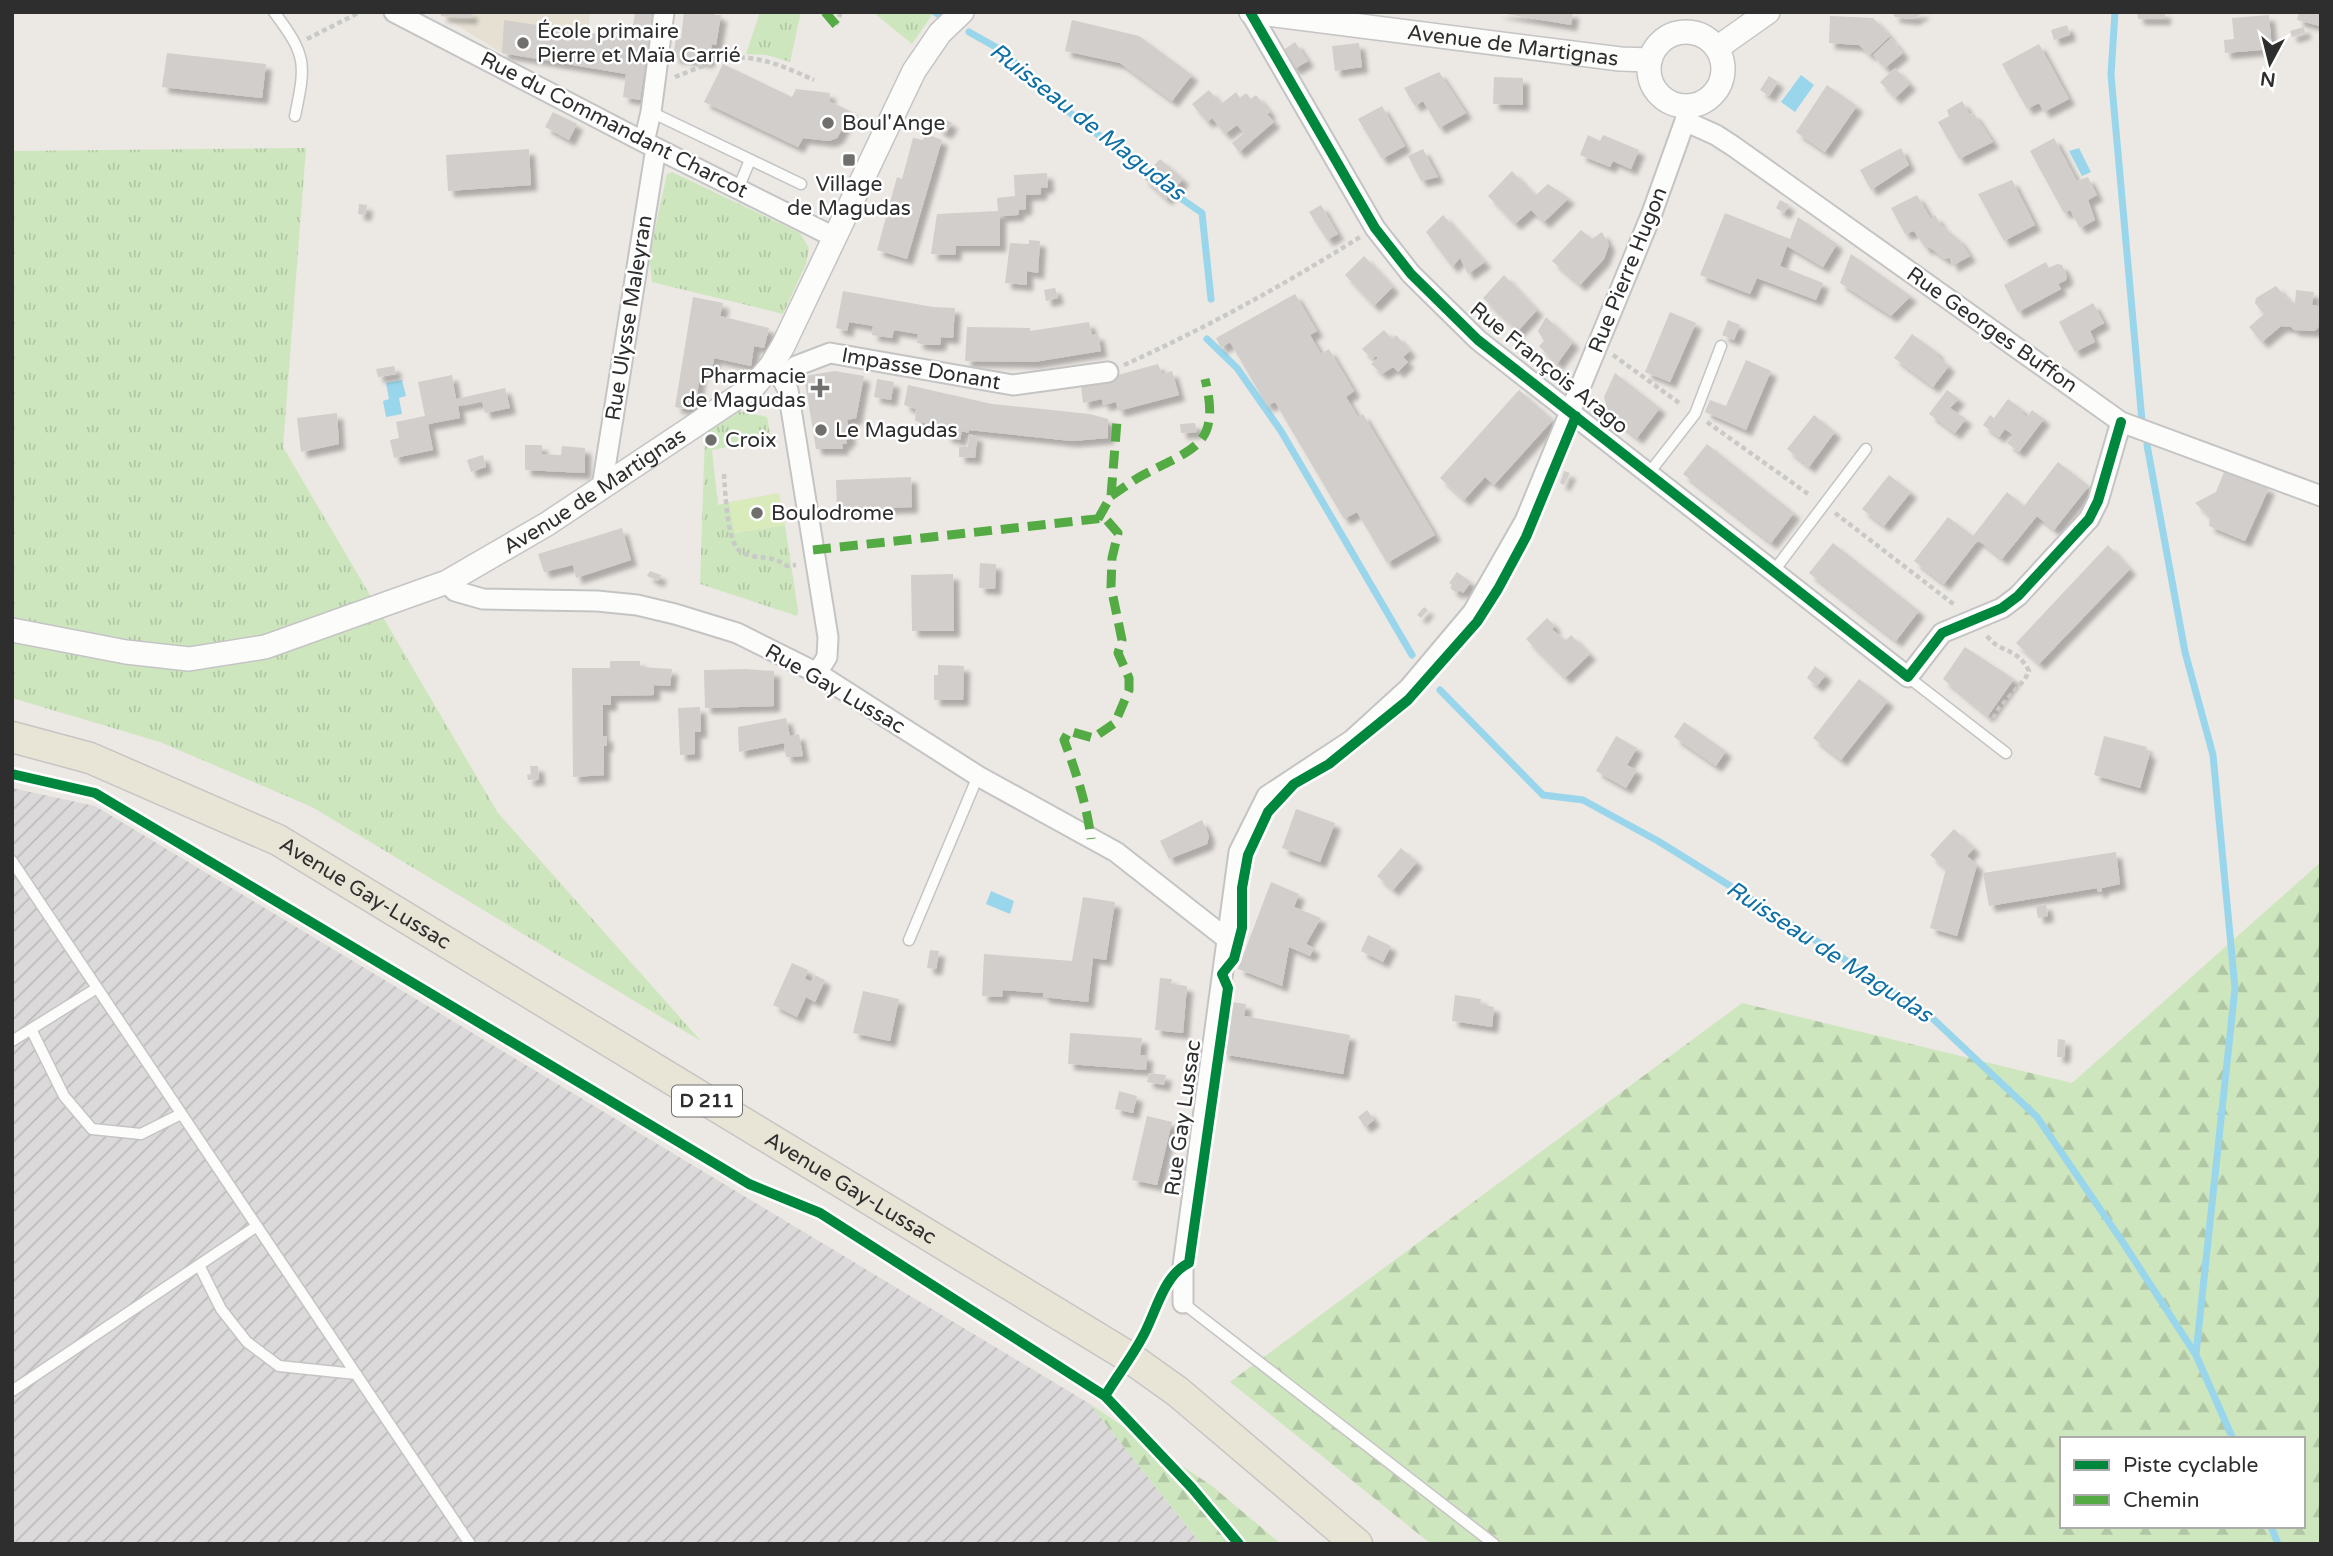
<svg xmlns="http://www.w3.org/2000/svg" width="2333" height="1556" font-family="'Varela Round',sans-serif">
	<defs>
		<pattern id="industrial-furrows" width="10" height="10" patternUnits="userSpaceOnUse" patternTransform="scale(1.75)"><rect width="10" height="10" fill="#dcd9db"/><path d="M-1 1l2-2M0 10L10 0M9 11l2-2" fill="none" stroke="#bdbbbc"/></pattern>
		<pattern id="grass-tufts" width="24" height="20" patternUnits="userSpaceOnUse" patternTransform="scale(1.75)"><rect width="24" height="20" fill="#cee6be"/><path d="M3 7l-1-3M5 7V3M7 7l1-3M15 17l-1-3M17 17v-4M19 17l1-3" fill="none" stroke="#b1c6a4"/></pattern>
		<pattern id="forest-firs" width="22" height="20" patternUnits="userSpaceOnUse" patternTransform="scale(1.75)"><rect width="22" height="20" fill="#cee6be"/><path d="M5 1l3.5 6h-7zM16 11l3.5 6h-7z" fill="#b1c6a4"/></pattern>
		<filter id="shadow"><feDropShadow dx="6" dy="6" stdDeviation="2" flood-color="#0004"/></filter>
	</defs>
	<rect width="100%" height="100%" fill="#ece8e4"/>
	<path fill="url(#industrial-furrows)" d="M12,788L95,806L1090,1404L1201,1544H12Z"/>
	<path fill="#e6e0d3" d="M436,12H590L588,32L564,29L558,62L502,53Z"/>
	<path fill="url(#grass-tufts)" d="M760,12H801L790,62L767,55L746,54Z
		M873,12H934L912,44Z
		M306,148L283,447L498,813L701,1041L312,807L160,742L12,698V151Z
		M672,172L800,233L809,248L806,264L783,314L652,282L649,256L667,174Z
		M740,411L767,417L771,439L712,450L718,505L729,502L735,533L785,525L798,610L797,616L700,584L705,434Z"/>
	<path fill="url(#forest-firs)" fill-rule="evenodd" d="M2321,862V1544H1431L1230,1382L1742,1003L2072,1083ZM2062,1439H2303V1526H2062Z
		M1090,1404L1212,1486L1281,1544H1201Z"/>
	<path fill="#d9eabb" d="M779,493L785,525L734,533L729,502Z"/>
	<path fill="#99d6ec" d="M1801,75L1814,85L1795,112L1781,102Z
		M2079,148L2091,172L2082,176L2069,151Z
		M402,380L406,396L399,398L402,414L386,417L383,401L389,399L386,383Z
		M991,891L1014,901L1010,914L986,904Z"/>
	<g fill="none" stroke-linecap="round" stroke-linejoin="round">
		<path stroke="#99d6ec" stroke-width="7" d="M935,12L938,14
			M2115,12L2111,75L2142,421
			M969,32L1008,54L1029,81L1154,178
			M1166,188L1202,213L1211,299
			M1207,339L1237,368L1281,431L1412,655
			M2147,445L2185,652L2213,755L2235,988L2196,1354
			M1440,690L1543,795L1583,800L1658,841L1777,915L1930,1016L2037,1117L2124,1244L2196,1355L2233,1439
			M2271,1526L2278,1544"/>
	</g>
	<path fill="#d1cecb" filter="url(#shadow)" d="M441,12H472L471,18L441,16Z
		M635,12H653L640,100L623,97L626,74L502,53L504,20L631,39Z
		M684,12H716L715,15H721L716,45L712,44L708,62L673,57L676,38L681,39Z
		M1495,12H1573L1571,25Z
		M1892,12H1925L1913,19L1895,17Z
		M2137,12H2165V19H2138Z
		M2299,12H2321L2320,26L2297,20Z
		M2269,15L2272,49L2225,53L2224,40L2234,39L2232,18Z
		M1830,16L1873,18L1890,36L1870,55L1859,45L1829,43Z
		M1072,20L1139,36L1192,75L1172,101L1120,63L1065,51Z
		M2067,25L2070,35L2054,40L2051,30Z
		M2304,27L2305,33L2292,37L2290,31Z
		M1891,38L1903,53L1885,68L1873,55Z
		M1295,42L1308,61L1294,69L1282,51Z
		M1359,43L1362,67L1335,71L1332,46Z
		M2039,44L2069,99L2044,112L2039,103L2027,109L2002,64Z
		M167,53L266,64L262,98L162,87Z
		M723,64L792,97L796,89L830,93L829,101L852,112L837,138L829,141L803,138L798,147L704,102Z
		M1895,68L1910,84L1895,98L1880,82Z
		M1439,72L1466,113L1439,128L1423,101L1415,106L1404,88Z
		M1769,76L1778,82L1769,96L1760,90Z
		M1494,77L1523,78V105L1493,104Z
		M1827,85L1857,106L1825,152L1796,132Z
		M1209,90L1221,104L1236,92L1240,98L1246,93L1251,99L1256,95L1270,112L1267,114L1274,122L1239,152L1232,143L1244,133L1237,125L1225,134L1212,118L1207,122L1192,104Z
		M1962,101L1969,113L1974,114L1993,142L1959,159L1938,122L1949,116L1947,110Z
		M1382,106L1405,146L1382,159L1358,119Z
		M553,112L577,124L569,140L545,127Z
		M942,118L952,123L946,133L937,129Z
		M926,134L942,140L907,259L877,250L897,177L902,179L913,138L923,140Z
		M1588,135L1600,141L1603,135L1639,150L1631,169L1613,161L1610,167L1580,155Z
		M2054,138L2077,181L2088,177L2097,195L2088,200L2095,220L2080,228L2070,210L2064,213L2030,151Z
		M1901,148L1909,165L1871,190L1860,170Z
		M529,149L531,185L448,191L446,155Z
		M1423,149L1438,177L1421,181L1408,156Z
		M1160,159L1183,179L1166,199L1143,178Z
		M1512,171L1535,196L1548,184L1569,198L1544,222L1531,210L1515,224L1488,196Z
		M1047,173L1048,187L1041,188V194L1026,195V209L1019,210L1018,215L1000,216V246H956L955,255L931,254L937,214L998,211L997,198L1015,196L1014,175Z
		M2012,180L2035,225L2004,241L1978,194Z
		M1917,195L1931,219L1935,215L1941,225L1960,241L1970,256L1952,266L1950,258L1945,259L1929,247L1926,249L1914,231L1905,234L1891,208Z
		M1780,200L1789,205L1784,213L1776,208Z
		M359,204L367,205L365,215L358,214Z
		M1321,205L1338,234L1327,240L1309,212Z
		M1725,213L1790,239L1798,217L1837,244L1823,267L1787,246L1780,266L1823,283L1816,300L1757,278L1750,294L1700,275Z
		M1443,215L1485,262L1468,274L1460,258L1452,267L1426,232Z
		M1581,230L1592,239L1602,232L1609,245L1604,259L1580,285L1552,261Z
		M1029,240L1040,241L1038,273L1027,271V285L1005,283L1010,243L1029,244Z
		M1851,254L1911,296L1891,316L1840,283Z
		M1364,256L1393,287L1374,306L1345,275Z
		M2046,262L2049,268L2057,264L2062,265L2067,276L2066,280L2058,284L2061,289L2018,312L2004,285Z
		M1504,275L1537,310L1518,331L1483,298Z
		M2276,286L2291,303H2295L2296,290L2314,292L2312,305H2316L2320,309L2318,328L2314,331L2294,330L2291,327L2281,326L2262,342L2249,327L2264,314L2255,303L2256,298Z
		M1055,288L1058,298L1046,301L1044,290Z
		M843,291L933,307L955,308L953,338L941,337L940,345H928L917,343L918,334L894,330L892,338L872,335L873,326L849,322L847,331L836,328Z
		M1295,294L1317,331L1310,335L1321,354L1329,349L1354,391L1346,397L1358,417L1363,414L1435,535L1387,563L1357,512L1344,519L1275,402L1267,406L1230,342L1221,348L1216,338Z
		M693,297L723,303L720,316L769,328L764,348L754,346L751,366L714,358L712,370L701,369L695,408L692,410L675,407Z
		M2093,303L2104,323L2090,331L2095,342L2075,352L2059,322Z
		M1670,312L1696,323L1670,382L1645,372Z
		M1546,317L1573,342L1557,364L1539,346L1544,341L1538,331Z
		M1728,320L1740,325L1734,340L1722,335Z
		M1089,322L1092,335L1098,334L1101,351L1034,362L965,361L967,327L1030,328V331Z
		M1384,330L1392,339L1396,335L1410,351L1403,357L1408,362L1398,372L1393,367L1382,374L1371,364L1378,358L1376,356L1372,359L1362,349Z
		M1912,334L1938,353L1936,355L1949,366L1933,387L1894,358Z
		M1746,360L1771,371L1746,430L1705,412L1710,400L1726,406Z
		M1158,364L1162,374L1172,371L1179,395L1122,410H1118L1116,402L1103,405L1102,399L1083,403L1081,385Z
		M394,366L396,374L378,377L376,369Z
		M835,371L864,376L856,418L847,420L850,440H846L847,444H842L843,449H816L804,376Z
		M1615,373L1660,408L1637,438L1609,416L1604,397Z
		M452,375L456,399L505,388L510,408L485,413L482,401L458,406L460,418L428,424L433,450L394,458L390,440L399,438L396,422L425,416L418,382Z
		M877,379L894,382L891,400L874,397Z
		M908,385L992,404L1090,414L1108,419V438L1072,441L969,430V433L962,431L960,440L945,436L947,428L915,421L916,409L904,405Z
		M1519,390L1553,420L1494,485L1485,477L1464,500L1440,478Z
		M1947,390L1959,399L1950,408L1966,419L1955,433L1929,414Z
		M2008,399L2023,410L2022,413L2027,417L2032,410L2044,419L2019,452L2007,443L2013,435L2005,429L1999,437L1983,425L1990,415L1994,418Z
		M337,413L339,444L301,452L297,418Z
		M1814,415L1835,432L1809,467L1787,449Z
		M1195,423L1197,432L1181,433L1180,424Z
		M969,434L977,436L975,458L959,457V447H968Z
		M1707,444L1794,513L1771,543L1683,474Z
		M525,445H542V454L561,455L562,446L585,448V473L525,470Z
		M483,455L486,467L471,472L467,460Z
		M2058,462L2089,486L2054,530L2037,516L2002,559L1978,540L1944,584L1914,561L1948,517L1973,536L2007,492L2024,506Z
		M1564,471L1570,473L1564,485L1560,483Z
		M2224,472L2269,488L2245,541L2209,526L2210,517L2195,503L2216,492Z
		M1889,475L1911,492L1884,526L1862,509Z
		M911,477L912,507L837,510L836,480Z
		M622,528L631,560L576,578L573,565L544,572L538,554Z
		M1833,543L1919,611L1896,641L1809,573Z
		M2108,545L2130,569L2039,664L2016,643Z
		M980,563L996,564L995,589L979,588Z
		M650,571L661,575L658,581L647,576Z
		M1457,572L1471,582L1463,593L1459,590L1457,593L1450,588L1452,585L1449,583Z
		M953,574L954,631H912L911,575Z
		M1424,607L1428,610L1421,618L1417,615Z
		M1547,618L1555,626L1552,629L1565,641L1571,635L1590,654L1565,678L1526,639Z
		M1965,647L2014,679L1988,716L1943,679Z
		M610,661H640V667L672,669L670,686L654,685V695L611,696V705H603V736H607V746H604V775L573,777L572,668H610Z
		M938,665L964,666L963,700H934V675H938Z
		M1815,666L1826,675L1817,686L1807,678Z
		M745,669L774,671V706L705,708L704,670Z
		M1859,679L1888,701L1841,760L1813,738Z
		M700,707L701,732H695V754L680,755L678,708Z
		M786,718L790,736L799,734L803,756L786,757L784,743L739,752L738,727Z
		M1684,722L1726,751L1716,766L1674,737Z
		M1616,736L1637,748L1627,765L1637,770L1626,788L1596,771Z
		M2104,736L2147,747L2145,752L2150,753L2140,788L2094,775Z
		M530,766H538L539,779L528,780L527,775L531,774Z
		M1296,809L1335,823L1320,862L1282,848Z
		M1202,820L1209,836L1207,844L1169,859L1160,841Z
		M1954,829L1974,848L1967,856L1977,865L1957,936L1930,928L1946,869L1930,855Z
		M1401,848L1417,862L1393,890L1377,876Z
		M2116,852L2120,884L2102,888V891L2097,892V888L1989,906L1983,873Z
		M1271,882L1299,894L1294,907L1321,918L1306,944L1314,948L1310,956L1289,947L1282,986L1238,969Z
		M1083,897L1115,902L1106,960L1093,958L1088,1002L1043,997V993L1003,990L1002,997L982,996L984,954L1072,961Z
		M2046,904L2048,916L2038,918L2036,906Z
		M1368,935L1391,946L1383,962L1361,951Z
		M930,950L939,951L936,969L927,968Z
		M792,963L808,970L805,979L812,982L815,975L825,980L815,1002L806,997L797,1017L773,1005Z
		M1160,978L1172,979L1171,984L1187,986L1183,1033L1155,1030Z
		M863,991L899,999L890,1041L853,1033Z
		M1455,995L1481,999L1480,1004L1494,1007L1492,1027L1452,1021Z
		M1232,1002L1246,1004L1244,1016L1350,1035L1343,1074L1222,1054Z
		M1070,1033L1142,1038L1140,1055H1147L1146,1070L1068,1064Z
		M2058,1039L2065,1040L2064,1057H2057Z
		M1149,1073L1166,1075L1164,1085L1147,1082Z
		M1119,1091L1137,1096L1133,1113L1115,1109Z
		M1367,1110L1374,1120L1365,1127L1358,1117Z
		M1147,1116L1172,1122L1157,1185L1132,1180Z"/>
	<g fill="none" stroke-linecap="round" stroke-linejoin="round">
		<defs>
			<path id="service" d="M274,12C307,56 306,63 295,116
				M651,112L801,184
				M738,189L750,160
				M1649,473L1695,414L1721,346
				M1773,572L1866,449
				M1908,677L2006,753
				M12,861L470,1544
				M909,940L978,776
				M31,1029L64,1096L92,1129L141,1134L181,1114
				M12,1041L97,988
				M199,1265L221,1309L247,1342L279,1366L356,1374
				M1183,1303L1494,1544
				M12,1391L257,1226"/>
			<path id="minor" d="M394,12L644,142L834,237
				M1250,12L1375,228L1411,274L1478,340L1908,677L1942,633L2002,608L2018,596L2089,519L2098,501L2121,422
				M1685,121L1716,135L1733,146L2121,422L2321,496
				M644,142L651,112L664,12
				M778,371L788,390L828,637L827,657L817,673
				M783,380L796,366L830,353L1013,385L1108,372
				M602,487L656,148
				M447,582L455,591L483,599L597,601L637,605L675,614L737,633L817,673L978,776L1116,852L1227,939
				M1183,1303V1266L1239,852L1267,796L1352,740L1409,688L1473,612L1525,521L1652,213L1685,121L1687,106"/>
			<g id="tertiary">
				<path id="s1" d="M1251,12L1620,59L1650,60"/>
				<circle cx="1686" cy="69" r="37"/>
				<path d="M1717,48L1768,12"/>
				<path id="s2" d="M12,630L126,652L189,659L265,647L447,582L547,524L754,386L771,366L783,346L914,71L940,33L962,12"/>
			</g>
			<g id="primary">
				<path id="s3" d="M12,737L90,758L278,840L1129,1357L1178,1392L1357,1544"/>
			</g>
		</defs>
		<use href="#service" stroke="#c5c4c5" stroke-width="13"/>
		<use href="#minor" stroke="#c5c4c5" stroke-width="23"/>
		<use href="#tertiary" stroke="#c5c4c5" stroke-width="26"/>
		<use href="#primary" stroke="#c6c5c4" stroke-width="33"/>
		<path stroke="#c9c9c8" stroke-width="4.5" stroke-dasharray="5 3.5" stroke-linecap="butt" d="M836,25L841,12
			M307,39L360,12
			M675,77C690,71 706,64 722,60C754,52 785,67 814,80
			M1613,355L1682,405
			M1124,365C1206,328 1284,285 1360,237
			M1707,422L1811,496
			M724,474C725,489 727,545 741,552C758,561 769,553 787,566L796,565
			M1835,513L1956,606
			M1987,636C2001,654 2016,646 2029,671L2025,679L1999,708L1991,722"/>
		<use href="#service" stroke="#fcfcfb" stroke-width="10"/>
		<use href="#minor" stroke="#fcfcfb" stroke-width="19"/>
		<use href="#tertiary" stroke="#fcfcfb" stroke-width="23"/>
		<use href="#primary" stroke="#e8e4d6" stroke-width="30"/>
		<path stroke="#54ab44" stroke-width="9" stroke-dasharray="18 9" stroke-linecap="butt" d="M825,12L836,25
			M1111,496C1122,489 1132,481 1143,475C1191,449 1222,447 1205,379
			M1098,519L1111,496L1117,421
			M813,550L1105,518L1118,533L1112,558L1111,587L1122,640L1118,653L1129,678V690L1115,723L1093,738L1069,731L1064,740C1076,772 1087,805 1091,839"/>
		<defs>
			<path id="cycleway" d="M1250,12L1375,228L1411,274L1478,340L1908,677L1942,633L2002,608L2018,596L2089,519L2098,501L2121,422
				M12,774L95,793L749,1184L820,1213L1105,1396L1192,1488L1239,1544
				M1105,1396C1117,1376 1132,1357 1143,1336C1156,1313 1163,1275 1189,1263L1228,988L1222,974L1234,959L1242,928V888L1248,855L1268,812L1294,784L1329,764L1408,700L1477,622L1498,589L1526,537L1576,416"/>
		</defs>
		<use href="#cycleway" stroke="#fff" stroke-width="15"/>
		<use href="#cycleway" stroke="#00873e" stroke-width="10"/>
	</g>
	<g fill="#706f6e" stroke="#fff" stroke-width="2.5">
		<circle cx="523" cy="43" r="7"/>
		<circle cx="828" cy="123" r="7"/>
		<rect x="842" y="153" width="14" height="14" rx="3.5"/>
		<path d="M816.5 377.5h7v7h7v7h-7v7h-7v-7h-7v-7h7z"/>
		<circle cx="821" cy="430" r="7"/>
		<circle cx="711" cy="440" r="7"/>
		<circle cx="757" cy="513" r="7"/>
	</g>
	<g text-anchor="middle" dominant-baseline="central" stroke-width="5" stroke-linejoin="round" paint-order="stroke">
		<rect fill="#fff" stroke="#6d6d6d" stroke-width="2" x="672" y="1085.5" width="70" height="31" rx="5"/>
		<g font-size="19" font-weight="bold" fill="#2e2e2e">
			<text x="707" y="1101">D 211</text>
		</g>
		<g font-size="21" fill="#2e2e2e" stroke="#fff" text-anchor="start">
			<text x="537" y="31">École primaire<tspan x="537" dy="24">Pierre et Maïa Carrié</tspan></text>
			<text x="842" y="123">Boul'Ange</text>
			<text x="849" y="184" text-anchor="middle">Village<tspan x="849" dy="24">de Magudas</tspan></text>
			<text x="806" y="376" text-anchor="end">Pharmacie<tspan x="806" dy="24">de Magudas</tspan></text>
			<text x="835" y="430">Le Magudas</text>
			<text x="725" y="440">Croix</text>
			<text x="771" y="513">Boulodrome</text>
		</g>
		<g font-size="21" fill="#2e2e2e" stroke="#fff">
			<text stroke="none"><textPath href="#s1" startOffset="264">Avenue de Martignas</textPath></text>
			<text transform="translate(614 125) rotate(27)">Rue du Commandant Charcot</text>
			<text transform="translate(1628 270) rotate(-68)">Rue Pierre Hugon</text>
			<text transform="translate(629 318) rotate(-81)">Rue Ulysse Maleyran</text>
			<text transform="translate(1992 330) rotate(35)">Rue Georges Buffon</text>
			<text transform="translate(1549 368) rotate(39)">Rue François Arago</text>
			<text transform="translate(921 369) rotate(10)">Impasse Donant</text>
			<text stroke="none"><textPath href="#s2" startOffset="623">Avenue de Martignas</textPath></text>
			<text transform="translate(835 689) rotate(30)">Rue Gay Lussac</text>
			<text stroke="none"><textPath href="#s3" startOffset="388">Avenue Gay-Lussac</textPath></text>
			<text transform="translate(1183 1118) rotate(-82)">Rue Gay Lussac</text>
			<text stroke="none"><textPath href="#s3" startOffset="956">Avenue Gay-Lussac</textPath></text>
		</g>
		<g font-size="23" font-style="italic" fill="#0d6fa3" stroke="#fff">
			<text transform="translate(1087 122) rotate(38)">Ruisseau de Magudas</text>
			<text transform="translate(1829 952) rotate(33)">Ruisseau de Magudas</text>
		</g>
	</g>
	<rect width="2333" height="1556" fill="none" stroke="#2e2e2e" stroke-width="28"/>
	<rect x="2060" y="1437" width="245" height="91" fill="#ffffff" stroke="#ababab" stroke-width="2"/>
	<rect x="2074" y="1460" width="35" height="10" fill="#00873e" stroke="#ababab" stroke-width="2"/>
	<text x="2123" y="1472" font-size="21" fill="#2e2e2e">Piste cyclable</text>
	<rect x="2074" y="1495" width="35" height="10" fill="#54ab44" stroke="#ababab" stroke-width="2"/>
	<text x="2123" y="1507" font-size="21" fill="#2e2e2e">Chemin</text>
	<g transform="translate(2270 63) rotate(187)" stroke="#ffffff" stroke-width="5" paint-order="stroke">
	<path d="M0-5L12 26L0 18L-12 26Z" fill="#2e2e2e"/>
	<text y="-10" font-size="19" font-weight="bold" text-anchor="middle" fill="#2e2e2e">N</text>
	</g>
</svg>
